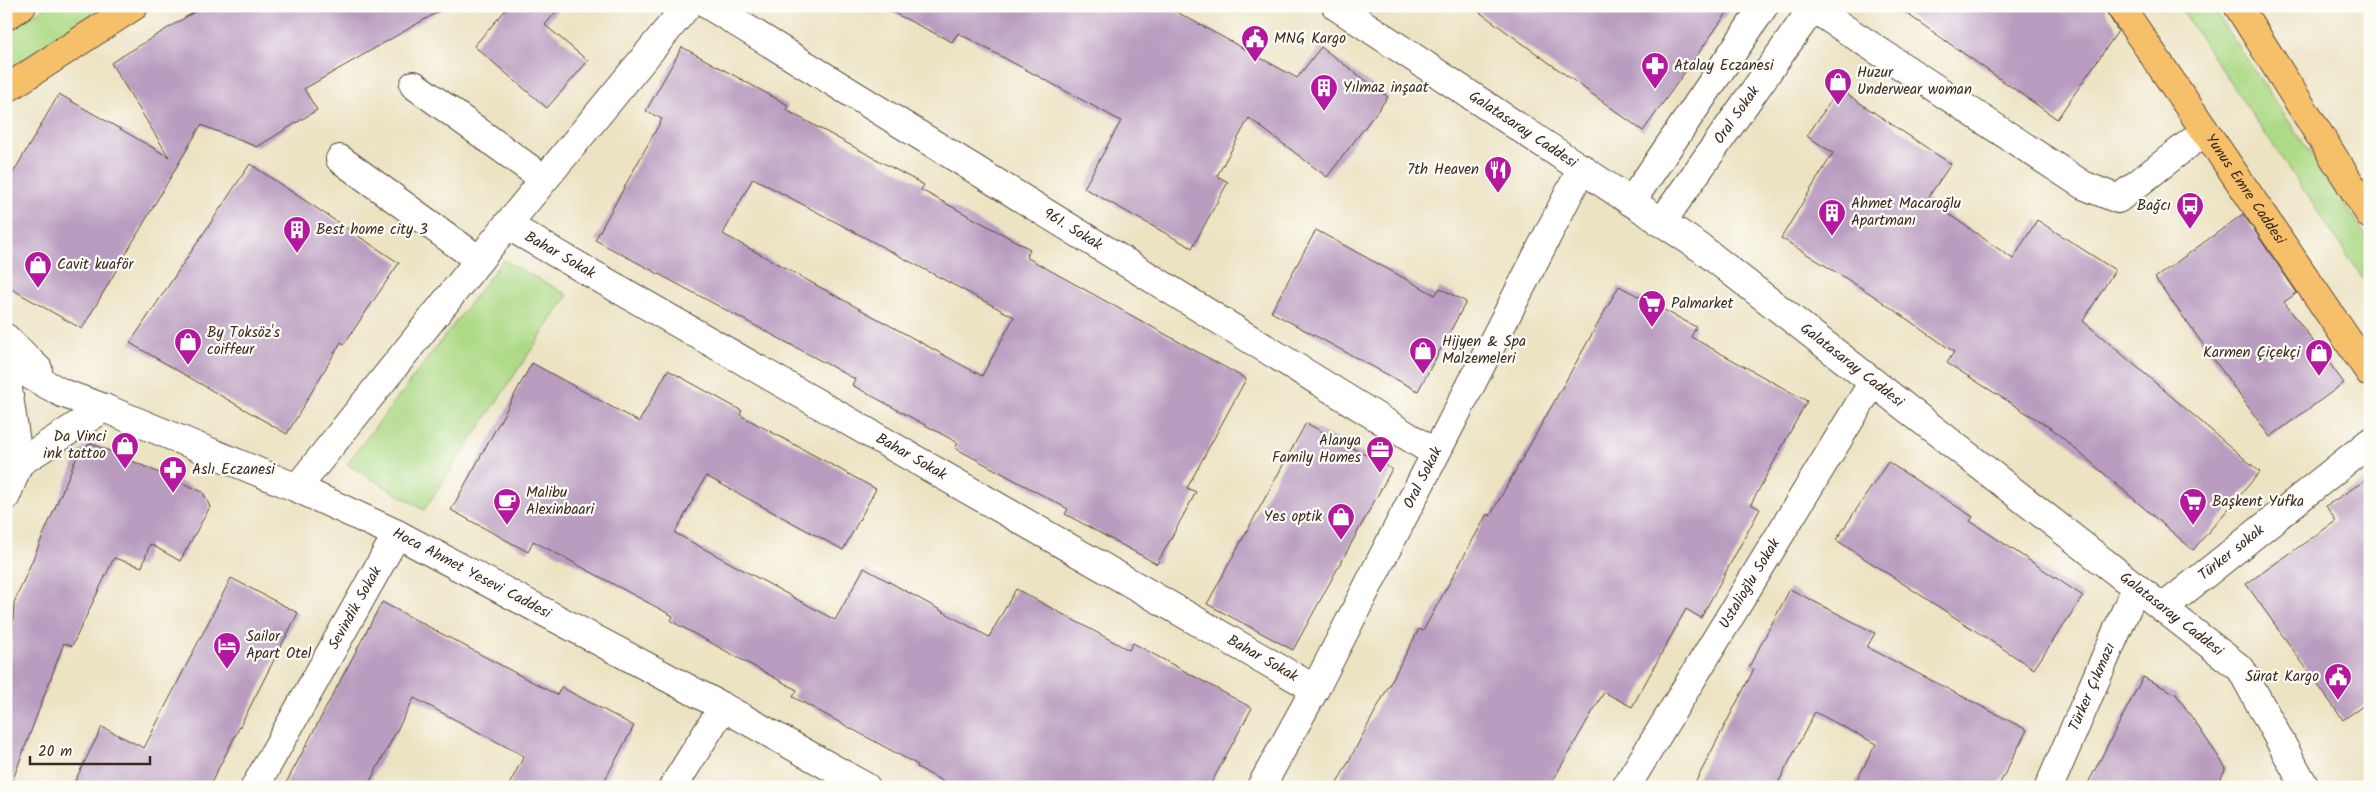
<svg xmlns="http://www.w3.org/2000/svg" width="2376" height="793" font-family="Kalam,sans-serif">
	<rect width="100%" height="100%" fill="#fdfcf7"/>
	<filter id="ink" filterUnits="userSpaceOnUse"><feTurbulence type="fractalNoise" baseFrequency=".02" numOctaves="2"/><feDisplacementMap in="SourceGraphic" scale="10" xChannelSelector="R" yChannelSelector="G"/><feConvolveMatrix kernelMatrix="1 2 1 2 8 2 1 2 1" color-interpolation-filters="sRGB"/></filter>
	<filter id="wash" filterUnits="userSpaceOnUse"><feTurbulence type="fractalNoise" baseFrequency=".0096" numOctaves="4" result="noise"/><feDisplacementMap in="SourceGraphic" scale="20" xChannelSelector="R" yChannelSelector="G"/><feGaussianBlur stdDeviation="1.12" result="paint"/><feColorMatrix in="noise" values="0 0 0 0 0 0 0 0 0 0 0 0 0 0 0 0 0 1.4 0 .05"/><feComposite in="paint" operator="in"/></filter>
	<g filter="url(#wash)">
		<rect width="100%" height="100%" fill="#ece3c3"/>
		<path fill="#adda87" stroke="#748252" d="M48,6H108L6,72V32Z
			M2179,6H2211L2370,242V289Z
			M503,260L568,295L424,510L347,464Z"/>
		<g id="blocks">
			<path fill="#b99cc0" fill-rule="evenodd" d="M204,6H448L304,89L317,110L257,147L201,125L82,329L6,286V185L59,94L169,157L111,63Z
				M509,6H561L545,25L588,61L547,108L474,46Z
				M880,6H1166L1297,78L1321,47L1388,97L1327,177L1249,118L1217,176L1228,182L1192,248L1084,188L1121,121L958,33L952,42Z
				M1471,6H1732L1643,131Z
				M1896,6H2103L2118,31L2057,119Z
				M682,47L788,105L786,110L924,185L921,190L1030,249L1026,257L1246,379L1187,488L1196,492L1157,564L1065,514L1068,509L955,448L958,443L852,385L855,379L595,240L662,119L646,111ZM753,178L1014,317L982,376L723,234Z
				M1839,89L1951,164L1927,199L2013,259L2037,220L2115,270L2083,321L2260,472L2193,550L2052,429L1947,363L1954,352L1871,294L1781,238L1833,153L1807,136Z
				M250,164L399,263L344,344L341,342L287,434L130,343Z
				M2243,214L2297,293L2284,302L2344,383L2270,437L2155,278Z
				M1316,230L1435,295L1440,288L1466,302L1418,391L1271,312Z
				M1619,286L1696,327L1691,337L1807,401L1751,504L1760,509L1701,618L1686,609L1632,707L1604,692L1549,787H1335L1419,629L1423,631L1487,514L1490,516Z
				M532,363L639,422L668,370L742,411L740,415L876,489L843,550L706,476L675,533L835,620L864,568L989,637L1016,589L1129,650L1133,643L1252,708L1209,787H953L917,767L918,765L793,697L797,690L671,621L673,616L533,541L528,552L451,510Z
				M1306,423L1392,469L1293,650L1207,604Z
				M91,443L203,492L210,507L180,561L150,544L142,567L114,558L72,646L64,643L10,787H6V662L10,664L14,603L79,452Z
				M1888,462L1973,517L1970,521L2083,596L2034,669L1836,540Z
				M2370,477V701L2343,720L2246,584L2336,521L2326,506Z
				M231,578L298,613L209,787H72L102,727L144,748Z
				M1790,589L1875,633L1867,647L2027,730L1998,787H1853L1876,744L1815,712L1776,787H1693L1754,669L1749,667Z
				M382,602L557,695L561,687L634,726L601,787H508L524,756L414,698L367,787H284Z
				M2143,677L2176,694L2226,768L2216,787H2086Z"/>
		</g>
	</g>
	<g filter="url(#ink)">
		<use href="#blocks" fill-opacity="0" stroke="#564637" stroke-width="1"/>
		<g fill="none" stroke-linecap="round" stroke-linejoin="round">
			<defs>
				<g id="minor">
					<path id="s1" d="M710,6L1435,453"/>
					<path id="s2" d="M1336,6L1701,248L2241,669L2305,787"/>
					<path d="M1813,8L2083,185L2118,199L2204,132"/>
					<path d="M414,85L544,179"/>
					<path d="M340,159L479,260"/>
					<path d="M1631,202L1764,6"/>
					<path id="s3" d="M1661,223L1814,6"/>
					<path id="s4" d="M507,225L1315,689"/>
					<path d="M6,338L38,369"/>
					<path id="s5" d="M6,362L62,393L104,408L297,488L397,534L723,707L866,787"/>
					<path d="M6,376L19,463"/>
					<path d="M297,488L507,225L687,6"/>
					<path d="M6,496L19,463L104,408"/>
					<path id="s6" d="M2163,608L2370,442"/>
					<path id="s7" d="M255,787L397,534"/>
					<path d="M673,787L723,707"/>
					<path id="s8" d="M1261,787L1315,689L1582,168"/>
					<path id="s9" d="M1626,787L1873,382"/>
					<path id="s10" d="M2049,787L2136,587"/>
				</g>
				<g id="major">
					<path id="s11" d="M2120,6L2370,373"/>
					<path d="M2238,6L2370,215"/>
					<path d="M6,16L22,6"/>
					<path d="M6,89L134,6"/>
				</g>
			</defs>
			<use href="#minor" stroke="#564637" stroke-width="30"/>
			<use href="#major" stroke="#564637" stroke-width="30"/>
			<use href="#minor" stroke="#fff" stroke-width="28"/>
			<use href="#major" stroke="#f6c06b" stroke-width="28"/>
		</g>
	</g>
	<defs>
		<symbol id="civic-pin" viewBox="-11 -11 22 30"><path d="M0 17L-7.5 6A9.5 9.5 0 1 1 7.5 6Z" fill="#b5179e" stroke="#fdfcf7"/><path d="M-.6-6.5H3V-4.5H.6V-3L4-1V1h2V6H-6V1h2V-1L-.6-3ZM-1.2 2.5V6h2.4V2.5Z" fill="#fff"/></symbol>
		<symbol id="pharmacy-pin" viewBox="-11 -11 22 30"><path d="M0 17L-7.5 6A9.5 9.5 0 1 1 7.5 6Z" fill="#b5179e" stroke="#fdfcf7"/><path d="M-2-6h4v4h4v4h-4v4h-4v-4h-4v-4h4Z" fill="#fff"/></symbol>
		<symbol id="shop-pin" viewBox="-11 -11 22 30"><path d="M0 17L-7.5 6A9.5 9.5 0 1 1 7.5 6Z" fill="#b5179e" stroke="#fdfcf7"/><path d="M-5-2.5h2.3a2.7 3.5 0 0 1 5.4 0H5L5.5 6h-11ZM-1.5-2.5h3a1.5 2.3 0 0 0-3 0Z" fill="#fff"/></symbol>
		<symbol id="building-pin" viewBox="-11 -11 22 30"><path d="M0 17L-7.5 6A9.5 9.5 0 1 1 7.5 6Z" fill="#b5179e" stroke="#fdfcf7"/><path d="M-4-6H4V6H1V3H-1V6H-4ZM-2.5-4.3h1.7v1.8h-1.7ZM.8-4.3h1.7v1.8H.8ZM-2.5-1h1.7V.8h-1.7ZM.8-1h1.7V.8H.8Z" fill="#fff"/></symbol>
		<symbol id="restaurant-pin" viewBox="-11 -11 22 30"><path d="M0 17L-7.5 6A9.5 9.5 0 1 1 7.5 6Z" fill="#b5179e" stroke="#fdfcf7"/><path d="M-5-6h1v4h1v-4h1v4h1v-4h1v5L-1.5 .5V6h-2V.5L-5-1ZM5-6V6H3V1.5H1.5Q1.5-4 5-6Z" fill="#fff"/></symbol>
		<symbol id="bus-pin" viewBox="-11 -11 22 30"><path d="M0 17L-7.5 6A9.5 9.5 0 1 1 7.5 6Z" fill="#b5179e" stroke="#fdfcf7"/><path d="M-5-6H5V4H4V6H2V4H-2V6H-4V4H-5ZM-3.5-4V0h7V-4ZM-3.5 1.2v1.5H-2V1.2ZM2 1.2v1.5H3.5V1.2Z" fill="#fff"/></symbol>
		<symbol id="supermarket-pin" viewBox="-11 -11 22 30"><path d="M0 17L-7.5 6A9.5 9.5 0 1 1 7.5 6Z" fill="#b5179e" stroke="#fdfcf7"/><path d="M-6-5.5h2.5l.6 2H6L4.5 2H-2.5L-4.4-4H-6ZM-1.5 3.2a1.3 1.3 0 1 0 .1 0ZM3 3.2a1.3 1.3 0 1 0 .1 0Z" fill="#fff"/></symbol>
		<symbol id="office-pin" viewBox="-11 -11 22 30"><path d="M0 17L-7.5 6A9.5 9.5 0 1 1 7.5 6Z" fill="#b5179e" stroke="#fdfcf7"/><path d="M-6-3h4V-5.5h4V-3h4V5H-6ZM-1-4.5V-3h2v-1.5ZM-6 0V1H6V0Z" fill="#fff"/></symbol>
		<symbol id="cafe-pin" viewBox="-11 -11 22 30"><path d="M0 17L-7.5 6A9.5 9.5 0 1 1 7.5 6Z" fill="#b5179e" stroke="#fdfcf7"/><path d="M-5.5-4.5H6V0H3Q3 3.5 0 3.5H-2.5Q-5.5 3.5-5.5 0ZM3-3.2v2h1.7v-2ZM-6 4.5H4V6H-6Z" fill="#fff"/></symbol>
		<symbol id="hotel-pin" viewBox="-11 -11 22 30"><path d="M0 17L-7.5 6A9.5 9.5 0 1 1 7.5 6Z" fill="#b5179e" stroke="#fdfcf7"/><path d="M-6-4.5h1.5V1H6V5H4.5V3h-9V5H-6ZM-4 0a1.8 1.8 0 1 1 3.6 0ZM.5 0V-2.5h3Q6-2.5 6 0Z" fill="#fff"/></symbol>
	</defs>
	<g fill-rule="evenodd">
		<use href="#civic-pin" x="1239" y="23" width="32" height="43"/>
		<use href="#pharmacy-pin" x="1639" y="50" width="32" height="43"/>
		<use href="#shop-pin" x="1822" y="66" width="32" height="43"/>
		<use href="#building-pin" x="1308" y="72" width="32" height="43"/>
		<use href="#restaurant-pin" x="1482" y="154" width="32" height="43"/>
		<use href="#bus-pin" x="2174" y="190" width="32" height="43"/>
		<use href="#building-pin" x="1816" y="197" width="32" height="43"/>
		<use href="#building-pin" x="281" y="214" width="32" height="43"/>
		<use href="#shop-pin" x="22" y="249" width="32" height="43"/>
		<use href="#supermarket-pin" x="1636" y="288" width="32" height="43"/>
		<use href="#shop-pin" x="172" y="326" width="32" height="43"/>
		<use href="#shop-pin" x="1407" y="335" width="32" height="43"/>
		<use href="#shop-pin" x="2303" y="337" width="32" height="43"/>
		<use href="#shop-pin" x="109" y="430" width="32" height="43"/>
		<use href="#office-pin" x="1364" y="434" width="32" height="43"/>
		<use href="#pharmacy-pin" x="157" y="454" width="32" height="43"/>
		<use href="#cafe-pin" x="491" y="486" width="32" height="43"/>
		<use href="#supermarket-pin" x="2177" y="486" width="32" height="43"/>
		<use href="#shop-pin" x="1325" y="501" width="32" height="43"/>
		<use href="#hotel-pin" x="211" y="630" width="32" height="43"/>
		<use href="#civic-pin" x="2322" y="661" width="32" height="43"/>
	</g>
	<g text-anchor="middle" dominant-baseline="central" stroke-width="4.5" stroke-linejoin="round" paint-order="stroke">
		<g font-size="15" fill="#3b2a1e" stroke="#fdfcf7" text-anchor="start">
			<text x="1274" y="39">MNG Kargo</text>
			<text x="1674" y="66">Atalay Eczanesi</text>
			<text x="1857" y="73">Huzur<tspan x="1857" dy="17">Underwear woman</tspan></text>
			<text x="1343" y="88">Yılmaz inşaat</text>
			<text x="1479" y="170" text-anchor="end">7th Heaven</text>
			<text x="1851" y="204">Ahmet Macaroğlu<tspan x="1851" dy="17">Apartmanı</tspan></text>
			<text x="2171" y="206" text-anchor="end">Bağcı</text>
			<text x="316" y="230">Best home city 3</text>
			<text x="57" y="265">Cavit kuaför</text>
			<text x="1671" y="304">Palmarket</text>
			<text x="207" y="333">By Toksöz's<tspan x="207" dy="17">coiffeur</tspan></text>
			<text x="1442" y="342">Hijyen &amp; Spa<tspan x="1442" dy="17">Malzemeleri</tspan></text>
			<text x="2300" y="353" text-anchor="end">Karmen Çiçekçi</text>
			<text x="106" y="437" text-anchor="end">Da Vinci<tspan x="106" dy="17">ink tattoo</tspan></text>
			<text x="1361" y="441" text-anchor="end">Alanya<tspan x="1361" dy="17">Family Homes</tspan></text>
			<text x="192" y="470">Aslı Eczanesi</text>
			<text x="526" y="493">Malibu<tspan x="526" dy="17">Alexinbaari</tspan></text>
			<text x="2212" y="502">Başkent Yufka</text>
			<text x="1322" y="517" text-anchor="end">Yes optik</text>
			<text x="246" y="637">Sailor<tspan x="246" dy="17">Apart Otel</tspan></text>
			<text x="2319" y="677" text-anchor="end">Sürat Kargo</text>
		</g>
		<g font-size="15" fill="#3b2a1e" stroke="#fdfcf7">
			<text stroke="none"><textPath href="#s3" startOffset="132">Oral Sokak</textPath></text>
			<text stroke="none"><textPath href="#s2" startOffset="224">Galatasaray Caddesi</textPath></text>
			<text stroke="none"><textPath href="#s11" startOffset="222">Yunus Emre Caddesi</textPath></text>
			<text stroke="none"><textPath href="#s1" startOffset="426">961. Sokak</textPath></text>
			<text stroke="none"><textPath href="#s4" startOffset="61">Bahar Sokak</textPath></text>
			<text stroke="none"><textPath href="#s2" startOffset="629">Galatasaray Caddesi</textPath></text>
			<text stroke="none"><textPath href="#s4" startOffset="466">Bahar Sokak</textPath></text>
			<text stroke="none"><textPath href="#s8" startOffset="349">Oral Sokak</textPath></text>
			<text stroke="none"><textPath href="#s6" startOffset="88">Türker sokak</textPath></text>
			<text stroke="none"><textPath href="#s5" startOffset="512">Hoca Ahmet Yesevi Caddesi</textPath></text>
			<text stroke="none"><textPath href="#s9" startOffset="238">Ustalioğlu Sokak</textPath></text>
			<text stroke="none"><textPath href="#s7" startOffset="205">Sevindik Sokak</textPath></text>
			<text stroke="none"><textPath href="#s2" startOffset="1034">Galatasaray Caddesi</textPath></text>
			<text stroke="none"><textPath href="#s4" startOffset="871">Bahar Sokak</textPath></text>
			<text stroke="none"><textPath href="#s10" startOffset="109">Türker Çıkmazı</textPath></text>
		</g>
	</g>
	<rect width="2376" height="793" fill="none" stroke="#fdfcf7" stroke-width="25"/>
	<path d="M30 756v8h120v-8" fill="none" stroke="#3b2a1e" stroke-width="2.5"/>
	<text x="38" y="756" font-size="15" fill="#3b2a1e" stroke="#fdfcf7" stroke-width="4" paint-order="stroke">20 m</text>
</svg>
